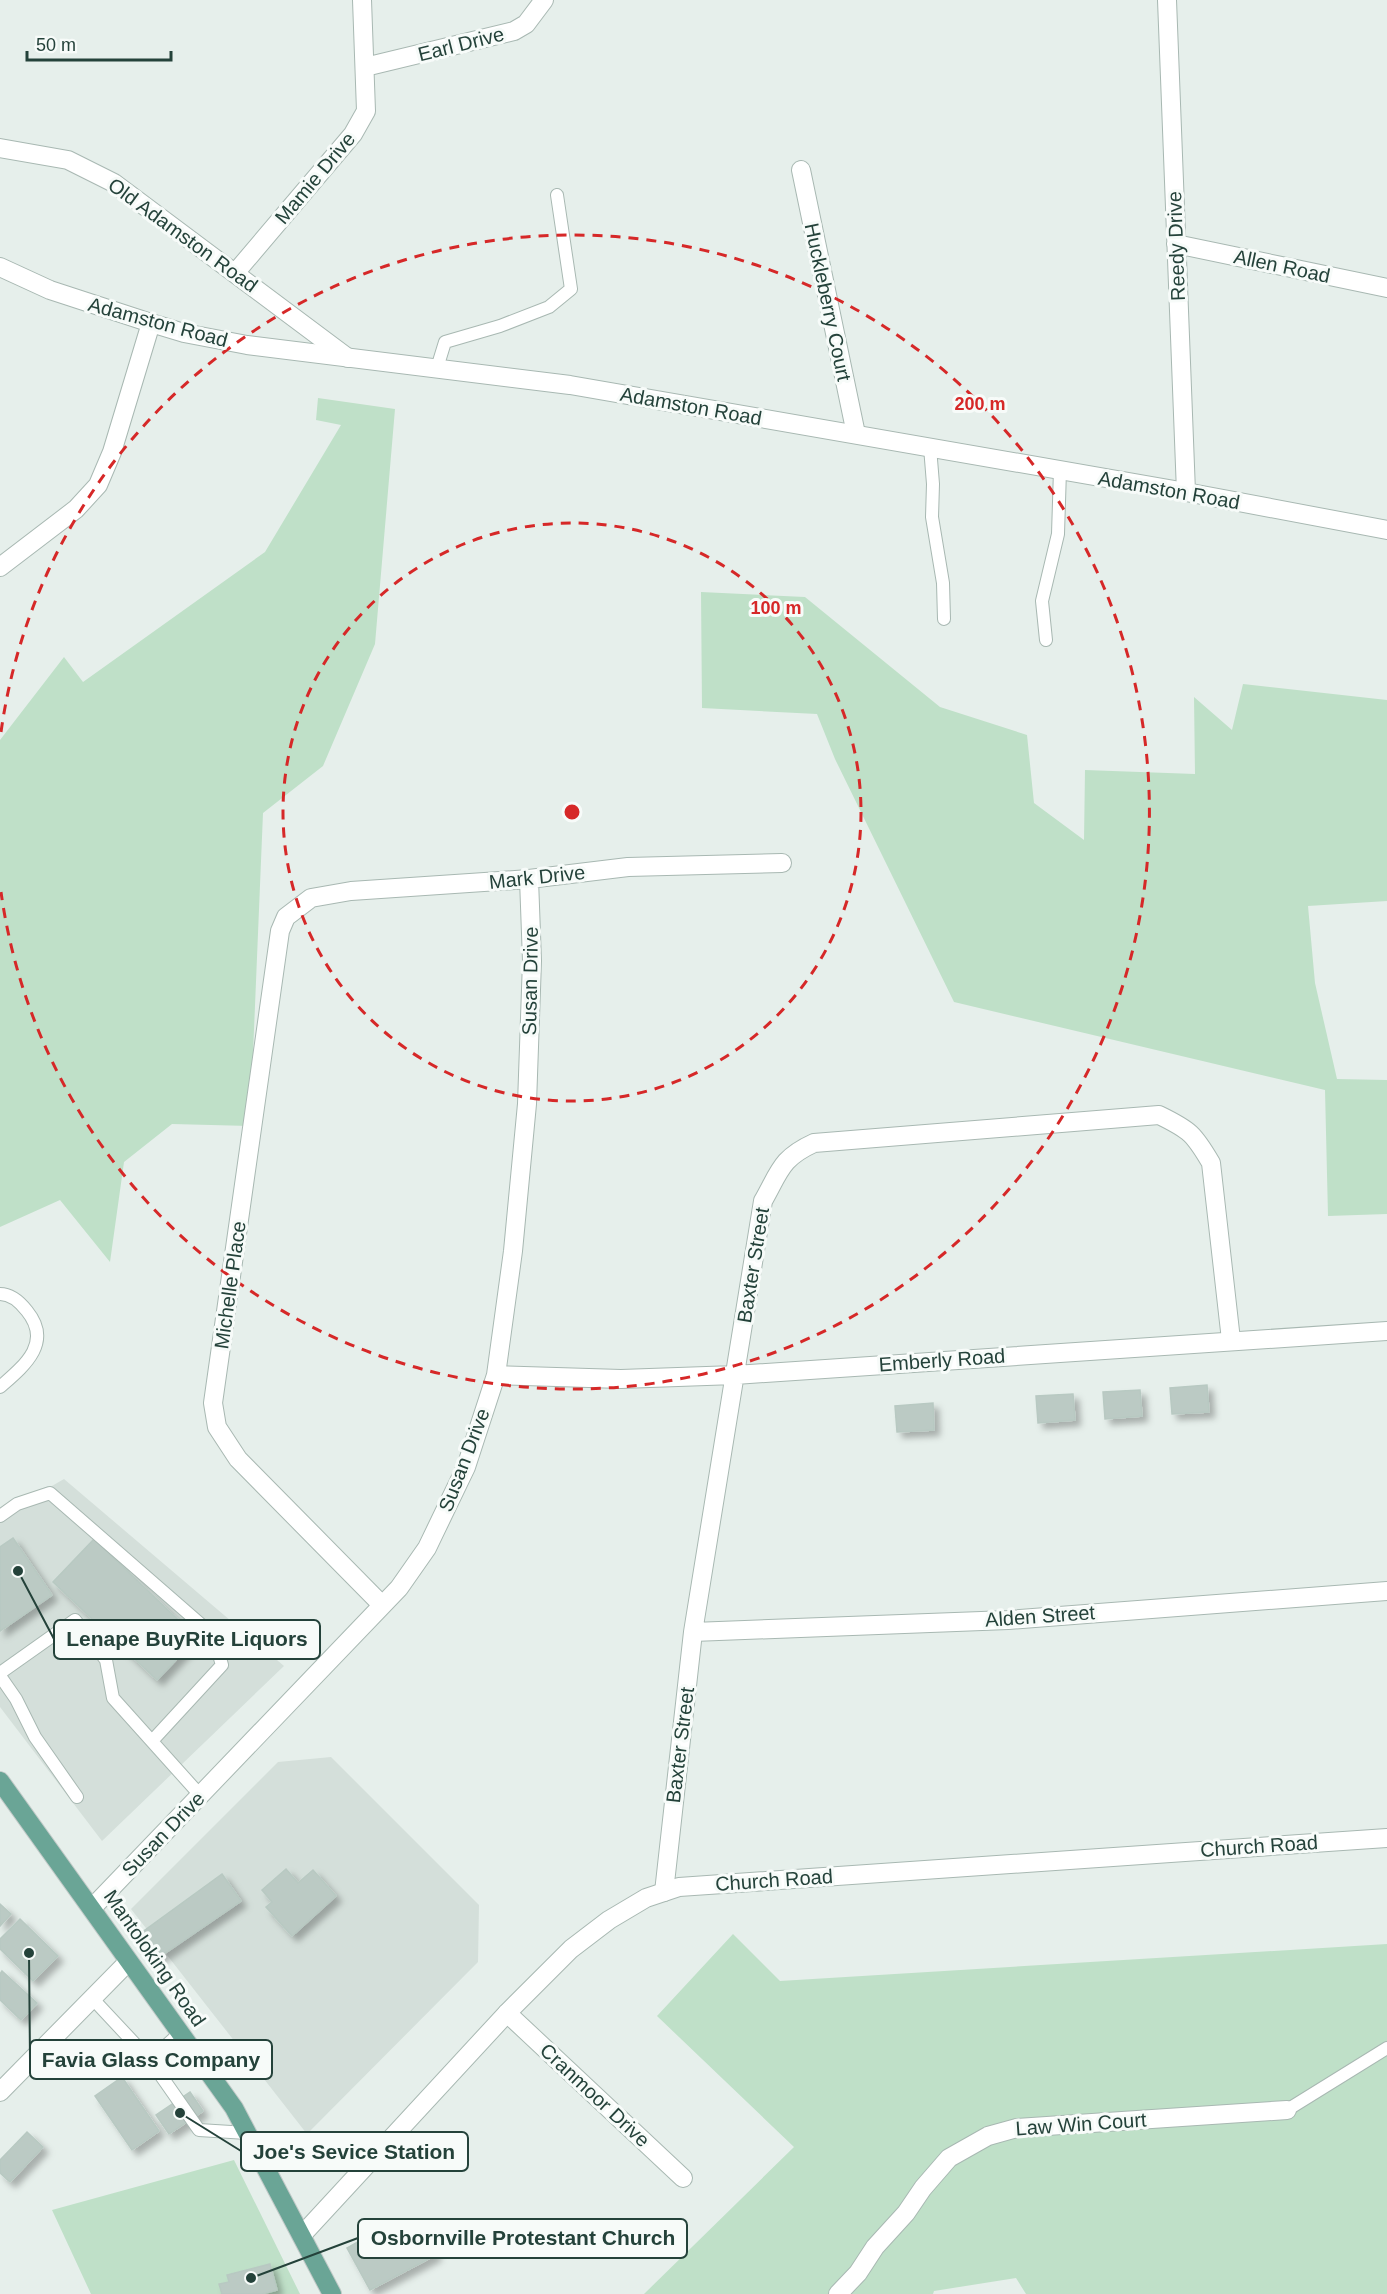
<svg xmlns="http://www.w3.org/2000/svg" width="1387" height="2294" font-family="Arial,sans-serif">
	<defs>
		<filter id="shadow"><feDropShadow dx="5.5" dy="5.5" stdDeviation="3" flood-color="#0004"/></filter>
	</defs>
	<rect width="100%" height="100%" fill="#e6efeb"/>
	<path fill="#d4dfda" d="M64,1479L284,1666L102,1841L0,1707V1516Z
		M331,1757L479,1905L478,1962L307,2134L131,1909L278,1762Z"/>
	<path fill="#bfe0c8" d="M318,398L395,409L375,644L323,766L263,813L250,1126L172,1124L124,1162L110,1262L60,1200L0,1227V740L64,657L83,682L265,552L341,425L316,420Z
		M701,592L805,597L940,707L1027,735L1034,803L1084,840L1085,770L1195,774L1194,697L1232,730L1243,684L1387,700V901L1308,906L1315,983L1337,1079L1387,1080V1214L1328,1216L1325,1090L954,1002L835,759L817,714L702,708Z
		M733,1934L780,1981L1387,1944V2294H1026L1016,2278L934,2291L933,2294H644L794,2147L657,2016Z
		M234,2160L300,2294H91L52,2210Z"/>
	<path fill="#bbcac4" stroke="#b8c9c2" stroke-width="1.5" filter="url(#shadow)" d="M1207,1385L1209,1412L1172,1414L1170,1388Z
		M1140,1390L1142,1416L1105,1419L1103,1392Z
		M1073,1394L1075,1420L1038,1423L1036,1396Z
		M933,1403L934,1430L897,1432L895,1406Z
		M13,1538L52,1595L0,1631V1547Z
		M94,1539L197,1638L157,1680L53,1582Z
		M286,1869L298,1883L313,1870L336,1896L292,1936L266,1907L272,1902L262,1890Z
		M222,1874L241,1901L158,1958L141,1933Z
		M0,1904L11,1914L0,1926Z
		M20,1919L58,1956L33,1981L0,1949V1939Z
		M2,1971L37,2003L21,2020L0,2000V1974Z
		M122,2077L159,2131L132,2150L95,2096Z
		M190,2092L203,2111L169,2134L156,2115Z
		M27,2132L43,2147L10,2182L0,2173V2160Z
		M377,2231L392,2259L428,2239L436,2255L370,2290L347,2248Z
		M270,2264L277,2290L262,2294H222L219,2284L229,2282L227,2275Z"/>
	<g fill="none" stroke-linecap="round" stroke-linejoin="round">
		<defs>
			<path id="service" d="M437,368L445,342L500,326L549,307L571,289L557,195
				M930,447L933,484L932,517L943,583L944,619
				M1046,640L1042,601L1058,534L1060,470
				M0,1294C11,1294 20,1302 27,1311C53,1343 24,1366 0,1387
				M0,1516L17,1504L50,1493L213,1635L222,1665L152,1741
				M0,1673L75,1620L106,1660L113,1698L200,1795
				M0,1676L16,1699L35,1737L77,1797
				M92,1998L150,2060
				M180,2033L150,2060L199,2130L247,2133
				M1287,2110L1387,2048"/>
			<path id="minor" d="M1167,0L1186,492
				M365,67L514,31L526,24L544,0
				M0,148L68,160L114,183L348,358
				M801,170L856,434
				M1176,244L1387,288
				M236,272L353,134L366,111L362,0
				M0,567L76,509L98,485L112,452L151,323
				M496,1375L621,1379L735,1375L1387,1331
				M382,1605L238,1459L217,1427L213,1403L280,931L286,917L311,898L351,891L529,879L628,867L782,863
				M693,1632L1008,1620L1387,1591
				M664,1892L693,1632L763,1201C780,1171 781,1158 814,1143L1159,1115C1190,1130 1194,1134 1211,1163L1231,1340
				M92,1908L399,1588L427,1548L466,1467L496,1375L513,1251L527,1104L532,961L529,879
				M507,2013L683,2178
				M0,2092L128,1962
				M838,2294L858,2273L875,2247L906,2213L923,2188L949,2158L988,2136L1017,2128L1287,2110"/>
			<path id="tertiary" d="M0,267L50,290L151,323L184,333L247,345L570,385L1186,492L1387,530
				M302,2235L507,2013L571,1949L609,1920L646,1898L679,1887L1387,1838"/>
			<path id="primary" d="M0,1781L234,2108L332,2294"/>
		</defs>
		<use href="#service" stroke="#a8b8b2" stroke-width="14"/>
		<use href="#minor" stroke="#a8b8b2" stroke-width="20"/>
		<use href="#tertiary" stroke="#a8b8b2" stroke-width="20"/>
		<use href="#primary" stroke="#c2cac8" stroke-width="20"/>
		<use href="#service" stroke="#fff" stroke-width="12"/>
		<use href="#minor" stroke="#fff" stroke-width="18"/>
		<use href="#tertiary" stroke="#fff" stroke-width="18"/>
		<use href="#primary" stroke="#6aa596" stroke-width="18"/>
	</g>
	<g fill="none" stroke="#d62828" stroke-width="3" stroke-dasharray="10 8">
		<circle cx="572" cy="812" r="289"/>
		<path d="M1 732A577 577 0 1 1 1 892"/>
	</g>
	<g text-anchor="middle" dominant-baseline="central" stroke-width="6" stroke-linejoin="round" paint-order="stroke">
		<g font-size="20" fill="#24423a" stroke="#f7fbf9">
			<text transform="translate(461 44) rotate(-14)">Earl Drive</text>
			<text transform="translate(315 178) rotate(-50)">Mamie Drive</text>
			<text transform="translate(183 235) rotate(36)">Old Adamston Road</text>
			<text transform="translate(1176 246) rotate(-92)">Reedy Drive</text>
			<text transform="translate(1282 266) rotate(12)">Allen Road</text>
			<text transform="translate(828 302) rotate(78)">Huckleberry Court</text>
			<text transform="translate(158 322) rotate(15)">Adamston Road</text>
			<text transform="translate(691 406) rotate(10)">Adamston Road</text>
			<text transform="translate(1169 490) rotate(10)">Adamston Road</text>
			<text transform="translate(537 877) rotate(-6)">Mark Drive</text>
			<text transform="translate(530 981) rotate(-89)">Susan Drive</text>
			<text transform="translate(753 1265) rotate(-81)">Baxter Street</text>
			<text transform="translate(230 1285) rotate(-82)">Michelle Place</text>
			<text transform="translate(942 1360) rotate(-4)">Emberly Road</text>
			<text transform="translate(464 1460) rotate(-69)">Susan Drive</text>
			<text transform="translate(1040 1616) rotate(-4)">Alden Street</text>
			<text transform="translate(680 1745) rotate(-83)">Baxter Street</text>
			<text transform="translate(163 1834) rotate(-46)">Susan Drive</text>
			<text transform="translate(1259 1846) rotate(-4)">Church Road</text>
			<text transform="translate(774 1880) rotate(-4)">Church Road</text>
			<text transform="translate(155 1958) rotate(55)">Mantoloking Road</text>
			<text transform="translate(595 2095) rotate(43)">Cranmoor Drive</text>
			<text transform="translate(1081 2124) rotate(-4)">Law Win Court</text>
		</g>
	</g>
	<circle cx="572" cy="812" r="9" fill="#d62828" stroke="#f7fbf9" stroke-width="3"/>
	<g font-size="18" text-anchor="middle" font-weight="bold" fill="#d62828" stroke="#f7fbf9" stroke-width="6" stroke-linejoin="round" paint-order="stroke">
		<text x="980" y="410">200 m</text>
		<text x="776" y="614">100 m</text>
	</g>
	<path fill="none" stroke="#24423a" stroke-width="2" d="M18 1571L54 1639M29 1953L30 2059M180 2113L241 2151M251 2278L358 2238"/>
	<g fill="#24423a" stroke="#f7fbf9" stroke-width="2">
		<circle cx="18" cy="1571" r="6"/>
		<circle cx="29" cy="1953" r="6"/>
		<circle cx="180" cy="2113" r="6"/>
		<circle cx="251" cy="2278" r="6"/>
	</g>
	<g fill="#f7fbf9" stroke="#24423a" stroke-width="2">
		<rect x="54" y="1620" width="266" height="39" rx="6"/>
		<rect x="30" y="2040" width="242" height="39" rx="6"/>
		<rect x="241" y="2132" width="227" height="39" rx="6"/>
		<rect x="358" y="2219" width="329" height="39" rx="6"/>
	</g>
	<g font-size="21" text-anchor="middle" font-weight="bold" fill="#24423a">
		<text x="187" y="1646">Lenape BuyRite Liquors</text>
		<text x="151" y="2067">Favia Glass Company</text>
		<text x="354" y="2159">Joe's Sevice Station</text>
		<text x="523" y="2245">Osbornville Protestant Church</text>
	</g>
	<path d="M27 51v9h144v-9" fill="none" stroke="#24423a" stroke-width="3"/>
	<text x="36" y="51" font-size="18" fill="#24423a" stroke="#f7fbf9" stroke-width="4.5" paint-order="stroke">50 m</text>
</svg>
